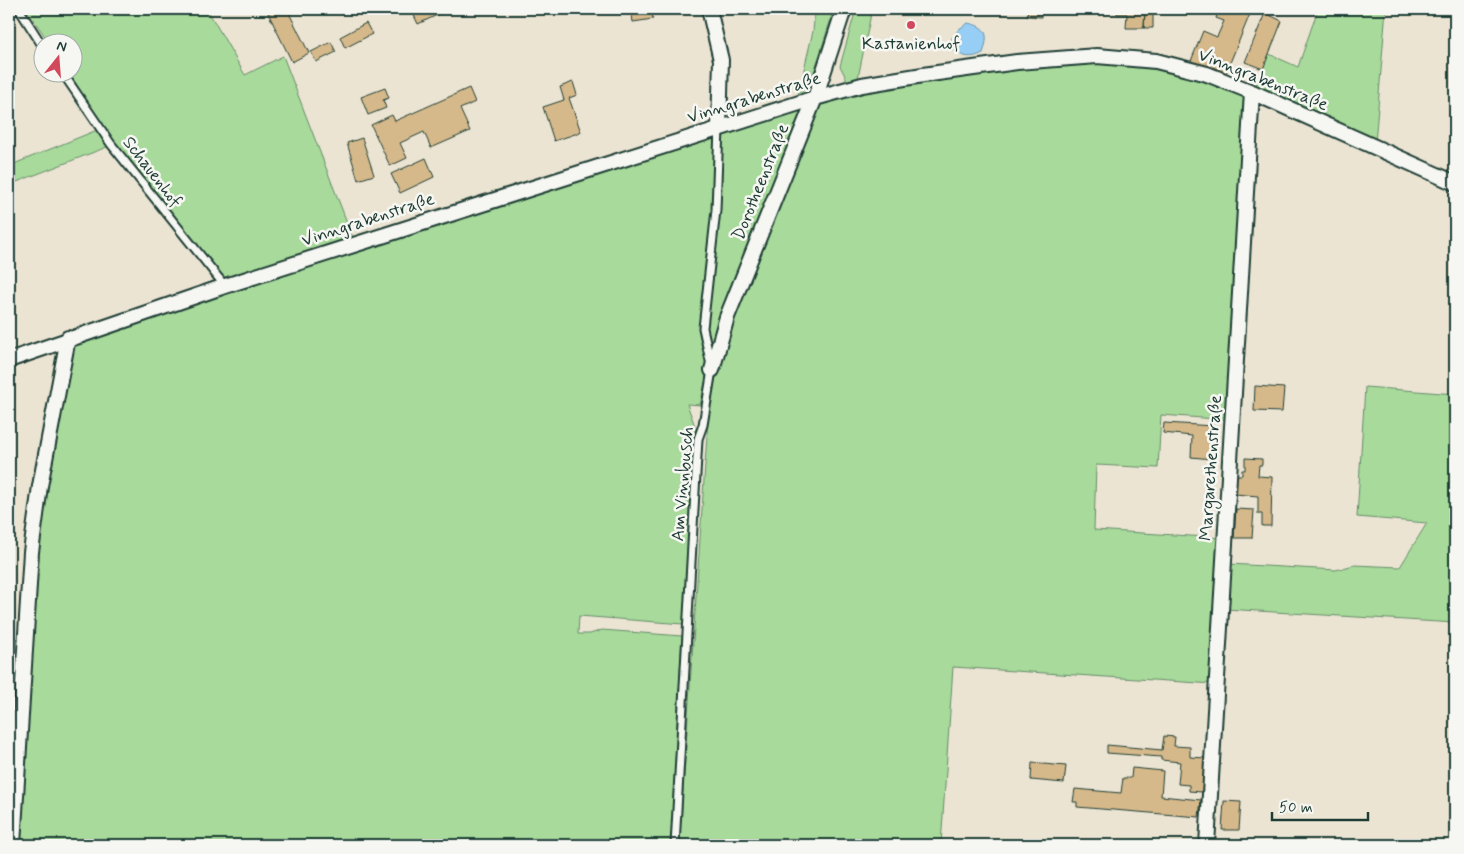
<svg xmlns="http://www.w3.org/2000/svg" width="1464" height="854" font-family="Mynerve,sans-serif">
	<rect width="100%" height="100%" fill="#ece4d3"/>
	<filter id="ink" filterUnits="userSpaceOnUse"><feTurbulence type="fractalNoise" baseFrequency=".02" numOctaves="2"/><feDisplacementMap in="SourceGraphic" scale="10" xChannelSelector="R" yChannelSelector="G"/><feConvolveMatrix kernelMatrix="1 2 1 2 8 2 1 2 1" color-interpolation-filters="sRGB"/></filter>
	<g filter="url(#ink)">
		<path fill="#a8da9b" stroke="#648c68" d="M26,9H207L245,75L283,56L353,238L236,278H226L218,272L115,143L69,73L72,72V42H49Z
			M815,9H833L830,22L810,85L798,95L813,31Z
			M856,9H872L857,83L848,82L840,66Z
			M1318,9H1386L1375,144L1255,87L1269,54L1298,67Z
			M1095,60L1156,66L1206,81L1241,94L1247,104L1230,420L1161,415L1158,468L1096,465L1094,530L1223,538L1214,684L953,667L941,845H18L36,548L70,354L75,345L82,340L591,171L805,108L713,349L700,405L687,404L696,429L683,624L579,616L578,634H590L602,630L682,636L672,818L681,819L709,406L730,318L819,104L829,99L857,93L1039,64Z
			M97,130L107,147L9,185V166Z
			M1365,387L1455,394V623L1225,609L1229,564L1336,570L1354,565L1400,567L1427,523L1357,517Z"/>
		<path fill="#96cef5" stroke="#6694a8" d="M968,23C988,27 989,35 983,53C971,59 963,58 952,49V38L959,29Z"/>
		<path fill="#d6b98a" stroke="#1f3d34" d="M276,9H287L309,53L292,62L268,13Z
			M411,9H450L418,24Z
			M631,9H651L653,19L633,22Z
			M1028,9H1042L1041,17L1027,16Z
			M1117,9H1145L1144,28H1126L1127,14H1117Z
			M1219,9H1252L1225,75L1191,61L1203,31L1217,37L1224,21L1216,18Z
			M1145,13H1153V28H1144Z
			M1265,13L1282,21L1263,69L1245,62Z
			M366,23L372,34L345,48L340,37Z
			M331,42L336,52L316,62L311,52Z
			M573,82L577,95L569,98L581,132L554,141L543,107L564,100L560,87Z
			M385,88L389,98L383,100L386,108L368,115L361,97Z
			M469,88L475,102L460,109L470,131L431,148L424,132L400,143L407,158L390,166L371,125L392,115L395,121Z
			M362,138L374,175L358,180L347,143Z
			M426,158L434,177L400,193L391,174Z
			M1255,386L1284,388L1282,412L1254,411Z
			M1164,423L1214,426L1212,459L1191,457L1192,436L1163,433Z
			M1245,458L1262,459V465H1259L1258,476L1272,477L1271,526H1262V514H1258V496L1235,494L1236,475H1242V470H1245Z
			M1236,509L1254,510L1252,538H1234Z
			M1164,736L1175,737L1174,746L1190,747V757L1205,758L1202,792L1189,791V785L1178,784L1180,762L1161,760V757L1107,753V745L1162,750Z
			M1032,763L1066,766L1064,783L1031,780Z
			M1132,768L1163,771L1161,796L1201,800L1199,817L1077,807V802H1073L1075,789L1121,793L1123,778H1131Z
			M1224,801L1241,802L1239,830H1222Z"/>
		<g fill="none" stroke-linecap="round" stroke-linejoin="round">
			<defs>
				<path id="service" d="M19,9L42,45
					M62,72L111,144L225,286
					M675,845L698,439L703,425L712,370L703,328L716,210L719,128"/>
				<path id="minor" d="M709,9L721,60L719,128
					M9,360L225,286L815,98L862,85L923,75L1017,62L1097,56L1156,61L1207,74L1252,92L1455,183
					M712,370L727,317L815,98L844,9
					M13,845L31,552L40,486L68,338
					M1207,845L1252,92"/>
			</defs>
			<use href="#service" stroke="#1f3d34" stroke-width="11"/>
			<use href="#minor" stroke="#1f3d34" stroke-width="18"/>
			<use href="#service" stroke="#f6f6f2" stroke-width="7"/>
			<use href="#minor" stroke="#f6f6f2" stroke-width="14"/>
		</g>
	</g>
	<circle fill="#d1495b" stroke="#f6f6f2" stroke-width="2" cx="911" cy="25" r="5"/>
	<g text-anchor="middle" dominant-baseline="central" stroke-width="5" stroke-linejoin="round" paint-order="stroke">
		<g font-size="18" fill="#1f3d34" stroke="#f6f6f2">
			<text x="911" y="44">Kastanienhof</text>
		</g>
		<g font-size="18" fill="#1f3d34" stroke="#f6f6f2">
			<text transform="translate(1263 80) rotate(22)">Vinngrabenstraße</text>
			<text transform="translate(754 98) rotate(-17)">Vinngrabenstraße</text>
			<text transform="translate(152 172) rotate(52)">Schauenhof</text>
			<text transform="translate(761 182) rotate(-68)">Dorotheenstraße</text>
			<text transform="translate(368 220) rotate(-18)">Vinngrabenstraße</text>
			<text transform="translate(1211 468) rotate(-86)">Margarethenstraße</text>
			<text transform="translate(683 484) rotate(-85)">Am Vinnbusch</text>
		</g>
	</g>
	<rect width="1464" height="854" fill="none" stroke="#f6f6f2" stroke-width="30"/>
	<rect x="15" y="15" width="1434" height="824" fill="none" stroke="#1f3d34" stroke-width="2" filter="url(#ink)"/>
	<g transform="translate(58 58) rotate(17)"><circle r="24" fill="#f6f6f2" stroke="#a0aca6"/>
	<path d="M0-4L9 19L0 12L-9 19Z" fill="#d1495b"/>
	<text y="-8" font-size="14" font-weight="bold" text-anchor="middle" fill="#1f3d34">N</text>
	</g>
	<path d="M1272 812v8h96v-8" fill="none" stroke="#1f3d34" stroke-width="2.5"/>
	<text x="1279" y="812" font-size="15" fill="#1f3d34" stroke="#f6f6f2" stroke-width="4" paint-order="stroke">50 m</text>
</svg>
